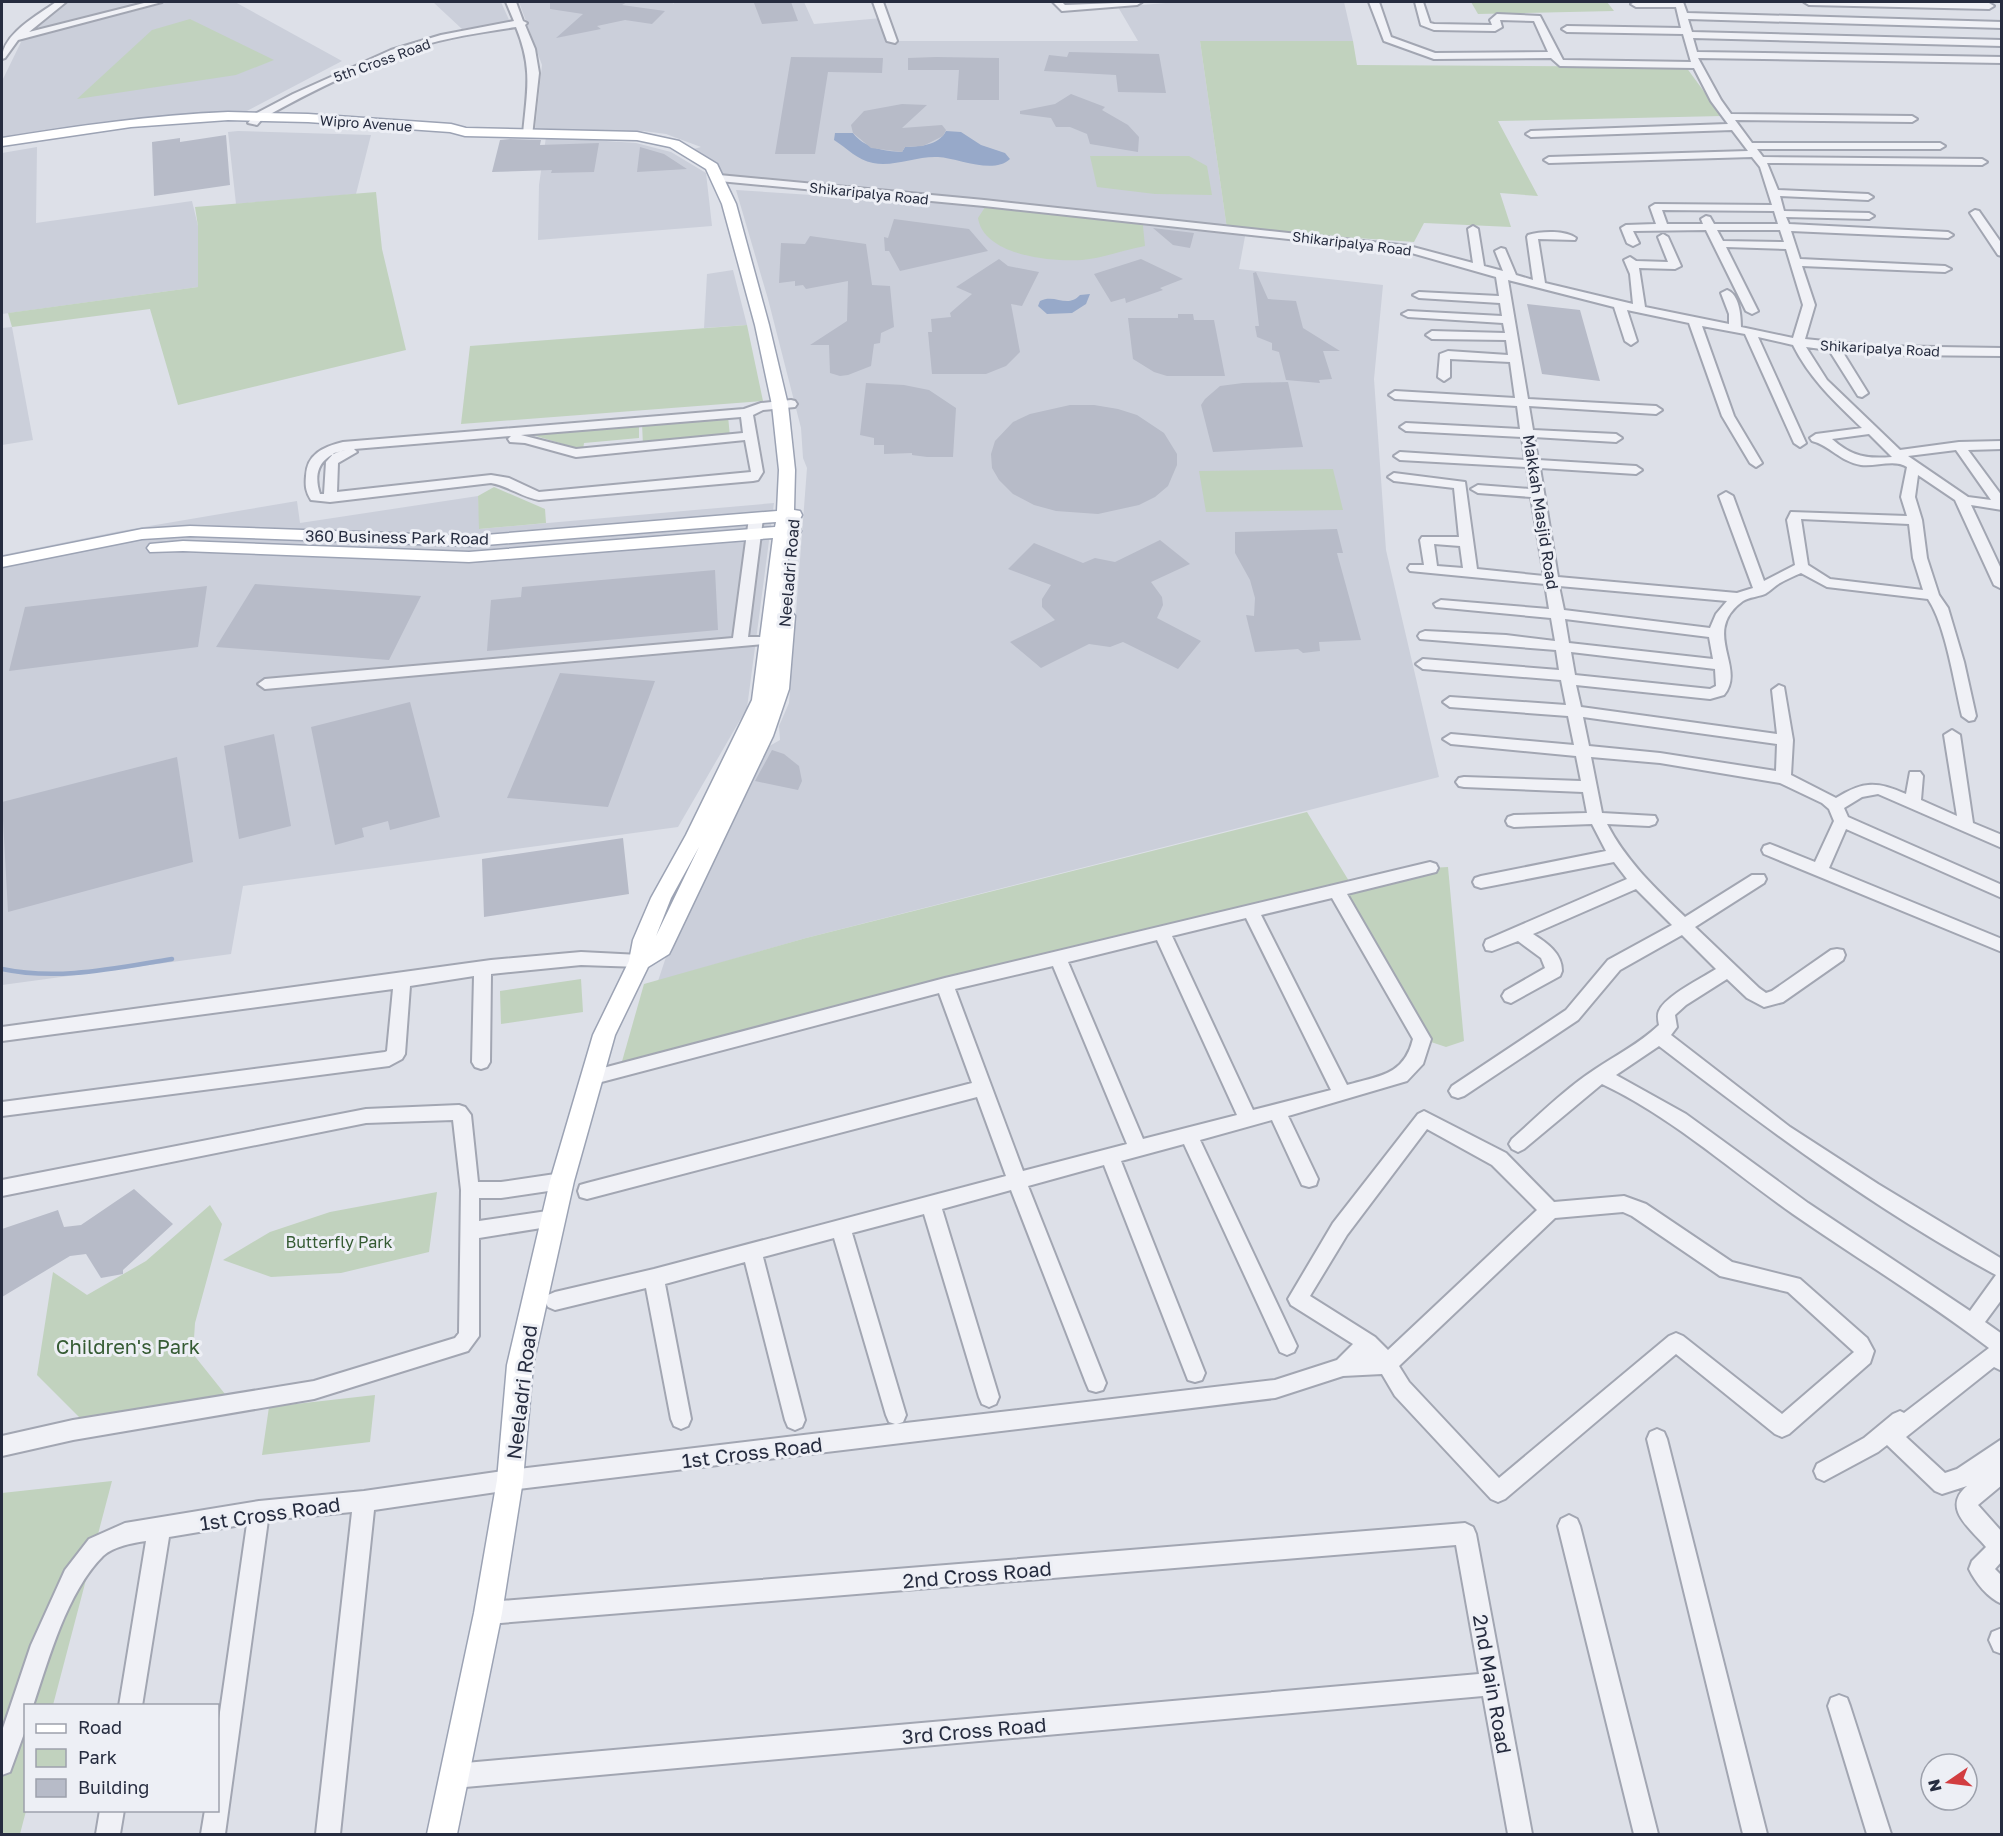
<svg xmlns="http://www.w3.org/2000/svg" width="2003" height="1836" font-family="'Golos Text',sans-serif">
	<rect width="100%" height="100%" fill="#dde0e8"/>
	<path fill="#cbcfda" d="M69,2H146L24,34Z
		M169,2H235L342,61L243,113L79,127L2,138V81L22,40Z
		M433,2H501L510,22L462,29Z
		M519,2H671L674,4L673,2H804L814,24L882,18L893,41H1138L1118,7L1178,2H1344L1353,41H1200L1227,229L1246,231L1239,269L1383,285L1374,379L1386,550L1439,777L806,938L658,981L670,945L766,748L780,740L779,726L789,703L790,691L807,468L803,458L801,428L768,299L736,190L918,202L719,177L682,152L701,147L666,134L643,131L535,130L542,65Z
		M238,131L371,135L356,194L236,204L228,132Z
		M546,137L636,143L671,152L706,173L712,226L538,240L539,185Z
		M37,147L36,223L192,201L198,226V287L2,314V153Z
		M733,270L747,325L704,328L707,274Z
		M12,327L33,440L2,445V328Z
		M478,496L480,529L774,503L747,708L678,827L243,886L231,954L2,985V555L120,531L297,501L300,523Z"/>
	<path fill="#c1d2be" d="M1471,2H1607L1614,11L1478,14Z
		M190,19L274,60L236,75L77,99L152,30Z
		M1200,41H1353L1357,65L1686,67L1722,116L1498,121L1538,196L1500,193L1511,227L1424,223L1414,242L1227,229Z
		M1090,156H1189L1207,166L1212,195L1155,194L1097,187Z
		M376,192L382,249L406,350L178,405L150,309L12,327L8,313L198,287V226L195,207Z
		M987,204L1146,221L1143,226L1145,246C1123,250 1103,258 1082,260C1052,262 984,256 978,218Z
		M747,325L763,401L461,424L470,346Z
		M728,416L730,437L643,445L642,424Z
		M639,424V438L584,443L583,450L526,433Z
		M1333,469L1343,510L1206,512L1199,471Z
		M494,487L545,509L546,523L479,529L478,496Z
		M1307,812L1352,886L1430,868L1448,867L1464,1041L1446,1047L1422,1039L1335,890L619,1072L644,984L806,938Z
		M581,979L583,1012L501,1024L500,991Z
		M437,1192L429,1252L341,1273L271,1277L223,1260L270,1232L330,1212Z
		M210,1205L222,1224L195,1323L193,1354L225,1394L81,1419L37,1375L53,1272L87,1295L146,1261Z
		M375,1395L370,1442L262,1455L269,1407Z
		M112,1481L53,1705L26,1706V1811L20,1834H2V1493Z"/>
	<path fill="#97a9c9" d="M946,131L961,132L981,145L1005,153L1010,159C993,175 958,158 938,157C916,156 895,167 873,163C857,160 847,148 834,140L835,133H853C864,148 884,151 902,152L905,147C920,146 938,146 946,131Z
		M1090,294L1086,304L1072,313L1047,314L1038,306L1040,301C1055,293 1067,309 1080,295Z"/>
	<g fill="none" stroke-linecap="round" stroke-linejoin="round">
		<path stroke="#97a9c9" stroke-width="4.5" d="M2,969C59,981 115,968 172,959"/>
	</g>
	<path fill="#b7bbc8" d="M550,2H627L622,5L665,11L652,24L625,20L597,26L601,29L556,38L583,14L550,9Z
		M791,2L798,21L762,24L754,3Z
		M1069,52L1159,54L1166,93L1118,92L1116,75L1044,71L1049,55L1067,57Z
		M791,57L883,58L882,73L828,72L815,154H775Z
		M936,57L999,58V100H957L959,70H908V58Z
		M1071,94L1105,107L1102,110L1128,125L1139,137L1138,152L1090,144L1087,134L1070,127H1056L1051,118L1020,114V111L1055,104Z
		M902,104L927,105L902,128L942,125L946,130L943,136L923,146L905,147L902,152L871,148L853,133L851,125L864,111Z
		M226,135L230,185L154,196L152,142L180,138V142Z
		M510,139L541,140L540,145L599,143L594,172L551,173L552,170L492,172L500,140Z
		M640,147L664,154L687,169L637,172Z
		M894,219L969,229L988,251L900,271L889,251H885L884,237L888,238Z
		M1153,228L1194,233L1190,248L1173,245Z
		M810,236L866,244L872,285L890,286L894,327L881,333L880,343L874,344L871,366L848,375L840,376L830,373L829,345H810L847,321L848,281L806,289L803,285L795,286V281L779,283L781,243L805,244Z
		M999,259L1008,266L1039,272L1022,306L1011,304L1020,352L1006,366L986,374H932L928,332H932L931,319L951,317L950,313L972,294L956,287Z
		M1141,259L1183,279L1160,288L1163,290L1126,303L1125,298L1111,302L1094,274Z
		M1256,272L1268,299L1296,301L1303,328L1340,351H1323L1332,379L1319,380L1320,383L1286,380L1279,352L1272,350V343L1257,337L1255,326H1259L1253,273Z
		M1527,304L1580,310L1600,381L1542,374Z
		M1178,314H1193L1194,320H1214L1225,376H1167L1154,372L1133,359L1128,318H1178Z
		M1288,382L1303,447L1213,452L1201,405L1205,399L1220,386L1243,383Z
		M866,383L904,385L929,390L956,408L953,457H927L912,455V453L884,454V445H874V438L860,435Z
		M1070,405H1094L1118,409L1137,415L1164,433L1177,454V465L1168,486L1155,497L1139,505L1098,514L1056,511L1034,505L1013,494L999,480L992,468L991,454L995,441L1013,422L1030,414Z
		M1337,529L1343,553H1337L1361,640L1319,642L1320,651L1303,653L1298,649L1255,652L1246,615L1254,616L1255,598L1250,580L1235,553V532Z
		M1160,540L1190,564L1151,582L1162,597L1163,605L1157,618L1201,641L1178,669L1123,642L1110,647L1089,644L1041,668L1010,642L1055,620L1042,607V599L1051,585L1008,569L1034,543L1083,563L1095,558L1115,562Z
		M715,570L718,630L487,651L491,600L521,597L522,587Z
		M255,584L421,596L389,660L216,647Z
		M207,586L198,647L9,671L25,607Z
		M560,673L655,681L608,807L507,798Z
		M410,702L440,817L390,830L388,821L362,828L364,837L335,845L311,727Z
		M274,734L291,826L239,839L224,746Z
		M772,750L784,754L799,766L802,781L798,790L755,781Z
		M177,757L193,862L8,912L2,802Z
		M623,838L629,894L484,917L482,859Z
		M134,1189L173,1224L123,1270V1274L101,1278L86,1254L70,1256L2,1297V1229L58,1210L64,1227L81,1225Z"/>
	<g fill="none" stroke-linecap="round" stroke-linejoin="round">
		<defs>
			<path id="minor" d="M56,2H66L29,32L148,2H162L18,40L5,58L2,59C2,34 38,15 56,2Z
				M506,2H516L523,21L527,23L525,25L535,49L539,73L532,136L523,134C527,90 533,69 516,27C483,32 449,37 417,47C363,65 312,91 263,118L257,125L248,123L255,114L293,94L391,50L441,35L514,21Z
				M873,2H883L897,41L895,43L887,41Z
				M1053,2H1062L1065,5L1142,2L1137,5L1062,11Z
				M1369,2H1379L1391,37L1435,53L1548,52L1534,21L1500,20L1502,27L1495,31L1434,30L1421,25L1415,2H1423L1430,23L1434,24L1492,25L1490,20L1497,14L1540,16L1563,60L1691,62L1683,34L1567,32L1562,29L1567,26L1681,28L1676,7H1636L1631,4L1635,2H1683L1687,13L2002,22V28L1688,19L1692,32L2002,40V46L1693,38L1697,52L2002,57V63L1698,58L1721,100L1731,114L1912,116L1917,119L1912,122L1735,120L1752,143H1940L1945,146L1940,149H1757L1763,157L1982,159L1987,162L1982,165L1767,163L1778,190L1868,194L1873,197L1868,200L1780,196L1784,211L1869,213L1874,216L1869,219L1786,217L1789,224L1948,232L1953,235L1948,238L1791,231L1800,259L1945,266L1951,269L1945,272L1802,266L1815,305L1805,339L1874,346L2002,348V356L1900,355L1842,351L1868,393L1862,397L1858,396L1829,350L1806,347L1827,380L1900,450L1959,442L2002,441V449L1968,450L2002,496V510L1971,505L2002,571V589L1994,585L1955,500L1918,475L1915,497L1922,520L1927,558L1939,595L1948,608L1964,662L1976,716L1974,720L1969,721L1962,716C1954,683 1946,626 1928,599L1827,587L1801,573C1794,576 1787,579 1780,583C1775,586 1770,591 1765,594C1758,597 1749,597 1743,601C1700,632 1747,667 1724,695L1710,699L1576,685L1581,707L1777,734L1772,690L1779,685L1784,687L1793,740L1791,775L1836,798C1863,781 1877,781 1906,794L1910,772H1920L1923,776L1921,800L1957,816L1944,735L1952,730L1960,735L1973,823L2002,835V848L1878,794L1862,797L1844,808L1848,817L2002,885V898L1846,829L1829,868L2002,939V952L1764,854L1762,850L1764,846L1770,844L1815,862L1834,821L1829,809L1822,803L1780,783L1660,763L1591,757L1602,813L1655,816L1657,820L1655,824L1649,826L1607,824C1626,861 1656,889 1685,917L1752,875H1764L1766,879L1764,883L1695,927L1759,988L1766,993L1772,991L1831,950L1837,949L1843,950L1845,955L1843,960L1783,1002L1764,1007L1747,998L1727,979L1686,1005L1675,1015L1677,1027L1671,1035L1790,1127L1878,1184L2002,1259V1299L1985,1322L2002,1334V1371L1994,1367L1906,1437L1945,1473L1957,1469L2002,1439V1485L1978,1505L2002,1532V1561L1995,1569L2002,1576V1604C1988,1598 1975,1582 1969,1569L1972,1561L1986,1547C1970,1528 1941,1508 1967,1486L1942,1494L1935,1491L1887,1445L1878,1452L1824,1481L1817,1478L1814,1471L1817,1464L1864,1438L1893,1414L1900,1411L1904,1413L1989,1348C1926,1300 1858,1259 1793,1214C1730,1170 1672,1117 1602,1084L1524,1149L1518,1152L1512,1149L1509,1144L1512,1139C1538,1116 1565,1089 1594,1070C1616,1055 1639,1044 1659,1025C1658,1020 1657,1015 1659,1011C1665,996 1702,978 1716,969L1682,935L1620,970L1578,1020L1464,1096L1458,1098L1452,1096L1449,1091L1452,1086L1566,1010L1608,960L1672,925L1636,889L1533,934C1547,943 1562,953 1562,971L1560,976L1511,1003L1505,1001L1502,996L1505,991L1545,968L1541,958L1518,941L1492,951L1486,950L1484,945L1486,940L1627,879L1614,862L1481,888L1475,886L1473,882L1475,878L1481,876L1606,851L1592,824L1514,827L1508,825L1506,821L1508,817L1514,815L1587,813L1583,792L1464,787L1459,786L1456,782L1459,778L1464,777L1581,781L1576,756L1451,744L1443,739L1451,734L1574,745L1568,716L1450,707L1443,702L1450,697L1566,705L1561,680L1423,669L1416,664L1423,659L1559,670L1556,650L1420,639L1418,636L1420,633L1425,631L1506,635L1555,641L1551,618L1436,607L1434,604L1441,600L1549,609L1545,584L1410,571L1408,568L1410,565H1424L1420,540L1422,537H1459L1454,488L1394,481L1388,477L1394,473L1465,482L1477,569L1544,576L1531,497L1478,493L1471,489L1478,485L1530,489L1527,467L1400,460L1394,456L1400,452L1525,460L1522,437L1406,431L1400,427L1406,423L1520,429L1517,406L1395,399L1389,395L1395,391L1515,398L1510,362L1450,359V377L1444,381L1438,377L1440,354L1448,351L1508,355L1506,340L1432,339L1426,335L1432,331L1505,333L1503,323L1408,317L1402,314L1408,311L1502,316L1500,303L1419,298L1413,295L1419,292L1499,296L1496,277L1408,252L984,206L719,181L714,178L719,175L984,200L1409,246L1473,263L1468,229L1473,226L1478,229L1484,266L1503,271L1495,251L1501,248L1505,249L1516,275L1533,280L1527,237L1528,235C1541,231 1565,230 1576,238L1575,240L1538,239L1545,283L1633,304L1630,274L1624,260L1630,257L1636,261L1668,262L1658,237L1663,234L1668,237L1681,266L1675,269L1639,268L1645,307L1729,324V314L1721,293L1727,290C1739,294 1741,315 1741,327L1793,338L1803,305L1786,249L1726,247L1758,311L1752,314L1746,311L1706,230L1633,231L1639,243L1633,246L1627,243L1621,228L1626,225L1656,224L1650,207L1655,204L1772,205L1760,167L1752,157L1549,163L1544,160L1549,157L1748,151L1732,130L1531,137L1526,134L1531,131L1728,124L1711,101L1694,68L1560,66L1551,58L1434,59L1384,41ZM1662,210L1774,211L1778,224H1714L1710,217L1706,216L1701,219L1703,224H1667ZM1717,230H1780L1784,242L1723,241ZM1508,280L1614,307L1625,341L1631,345L1637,341L1627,310L1689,323L1722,416L1750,463L1756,467L1762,463L1734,416L1702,326L1745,334L1794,443L1800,447L1806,443L1758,337L1793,345C1810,379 1835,402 1862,428L1816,434L1810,438L1812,441C1829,445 1841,462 1861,465C1875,467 1895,459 1907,467L1901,497L1907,516L1791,512L1787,520L1795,565L1764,581L1733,496L1726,492L1719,496L1753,588L1737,593L1558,577L1540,468L1636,474L1642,470L1636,466L1538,460L1534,437L1616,442L1622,438L1616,434L1533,430L1529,406L1656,414L1662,410L1656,406L1528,399ZM1869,434L1892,457C1867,459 1852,457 1832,439ZM1956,450L1991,500L1968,497L1908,456ZM1801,519L1909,524L1913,558L1923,590L1830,579L1808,565ZM1434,544L1460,546L1463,568L1437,566ZM1559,586L1727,601L1716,614L1710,628L1564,610ZM1565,619L1709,637L1713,659L1569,643ZM1571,652L1715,669L1716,686L1710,689L1575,675ZM1583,717L1777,744L1776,771L1660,753L1589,746ZM1659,1046C1767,1129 1876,1210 1996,1275L1970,1311L1808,1203L1686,1114L1616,1075Z
				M1804,2L1989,3L1994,6L1989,9L1809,5Z
				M1975,210L1979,211L2002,244V256L1998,255L1970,213Z
				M791,400L795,401L797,404L795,407L763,410L753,415L763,472L758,480L753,481L539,500C522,497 508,486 491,483L330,502L311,500C306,492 305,486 306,476C307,454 323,447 343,442L744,409L761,403ZM741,417L743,433L576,449L521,435ZM511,436L508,439L510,442L525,443L576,457L745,440L751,472L539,492L509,478L491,475L337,492L338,463L357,452L354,449ZM346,450L334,453L326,462L324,494H320C312,470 322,455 346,450Z
				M756,514L763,518L748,637H774L776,640L774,643L265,689L258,684L265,679L733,638L749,518Z
				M1430,862L1436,864L1438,868L1436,872L1347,894L1431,1039L1423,1064L1407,1081L1288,1116L1318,1179L1316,1185L1309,1187L1302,1185L1272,1120L1200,1140L1297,1346L1294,1352L1287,1355L1280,1352L1184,1144L1121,1161L1205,1373L1202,1380L1195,1382L1188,1380L1104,1165L1028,1186L1106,1383L1103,1390L1096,1392L1089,1390L1086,1383L1011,1190L942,1209L999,1397L996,1404L989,1407L982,1404L979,1397L924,1214L852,1233L906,1415L903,1422L897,1424L1275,1380L1337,1360L1353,1344L1291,1305L1288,1299L1333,1223L1418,1114L1424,1111L1506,1153L1554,1202L1624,1196L1646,1204L1732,1262L1800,1279L1867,1338L1874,1351L1870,1363L1789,1434L1782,1437L1775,1434L1676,1354L1505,1499L1498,1502L1491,1499L1395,1396L1382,1374L1343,1376L1275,1398L510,1490L374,1510L340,1834H316L352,1512L268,1520L225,1834H201L205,1810H218V1726L247,1524L169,1537L142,1706H119L146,1541C133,1543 114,1546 103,1556C67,1592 49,1658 33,1706H26V1728L10,1772L2,1775V1731L31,1645L65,1570L89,1539L125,1523L259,1501L364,1491L510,1470L895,1424L889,1422L886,1415L834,1238L763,1257L805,1420L802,1427L795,1430L788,1427L785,1420L745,1262L665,1284L691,1419L688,1426L681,1429L674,1426L671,1419L646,1288L555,1310L548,1307L545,1301L548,1295L555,1292L654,1269L1006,1176L977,1097L587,1199L580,1197L578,1191L580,1185L587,1183L972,1083L939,993L590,1085L584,1083L581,1078L584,1073L945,978ZM1332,898L1413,1039C1404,1076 1378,1076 1347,1085L1261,915ZM1246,918L1331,1090L1253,1110L1172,936ZM1157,940L1237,1115L1143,1139L1068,962ZM1053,966L1127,1144L1023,1171L955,989ZM1427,1129L1492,1165L1537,1210L1388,1350L1375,1337L1310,1296L1347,1235ZM1623,1212L1632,1216L1720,1276L1788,1292L1854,1352L1782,1414L1683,1336L1676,1333L1669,1336L1499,1478L1409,1382L1399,1366L1555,1218Z
				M581,952L640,955L646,956L648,961L646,966L640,967L581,965L491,974L490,1062L487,1067L481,1069L475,1067L472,1062L474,976L410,986L405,1054L402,1059L389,1066L2,1116V1102L385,1052L387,1051L393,989L2,1041V1027L491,960Z
				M459,1105L465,1107L471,1115L478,1182H501L562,1173L569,1175L571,1181L569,1187L562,1189L501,1198H479V1221L554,1210L561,1212L563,1218L561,1224L554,1226L479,1238V1336L468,1351L314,1399L73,1440L2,1456V1436L73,1420L314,1381L455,1338L459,1333L461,1190L453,1120L366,1123L2,1196V1180L366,1109Z
				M1657,1429L1664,1432L1667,1439L1767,1834H1743L1647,1439L1650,1432Z
				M1569,1515L1577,1519L1580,1526L1658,1834H1634L1558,1526L1561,1519Z
				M1465,1523L1473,1527L1476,1534L1532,1834H1508L1483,1696L454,1788L446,1784L442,1776L446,1768L454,1764L1479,1674L1456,1545L488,1624L480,1621L477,1613L480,1605L488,1602Z
				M2002,1628V1654L1994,1651L1989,1640L1992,1632Z
				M1839,1695L1847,1698L1850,1706L1891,1834H1867L1828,1706L1831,1698Z
				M100,1810H124L120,1834H96Z"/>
			<path id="major" d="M228,112L308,114L451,124L466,128L637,132L679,141L717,164L736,204L769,325L788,405L795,470L794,510L800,511L802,515L800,519L793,520L792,526L799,527L801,531L799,535L791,536L781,612H792L795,616L789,689L773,736L672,948L669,954L648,967L615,1035L574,1181L533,1365L523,1480L502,1613L457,1834H427L474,1613L497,1480L507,1365L550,1181L593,1035L629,961L633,940L651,898L686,835L752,700L773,538L469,562L183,551L150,552L147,548L150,544L183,541L469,552L775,527L776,522L473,546L190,536L142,539L2,567V557L142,529L190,526L473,536L777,511L779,470L772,405L755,325L722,204L706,169L670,147L637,140L465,136L450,132L308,122L228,120L131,127L2,146V138C77,126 152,115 228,112ZM699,847L656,936L671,898Z"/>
		</defs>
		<use href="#minor" stroke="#a2a6b2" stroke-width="4"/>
		<use href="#major" stroke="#9ca3b4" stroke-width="3"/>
		<use href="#minor" fill="#f0f1f6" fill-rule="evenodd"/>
		<use href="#major" fill="#fff" fill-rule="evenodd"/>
	</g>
	<g text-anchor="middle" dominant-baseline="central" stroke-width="6" stroke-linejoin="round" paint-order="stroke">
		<g font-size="14" fill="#262c3f" stroke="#edeff5">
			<text transform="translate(382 60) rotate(-20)">5th Cross Road</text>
			<text transform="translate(366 123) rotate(4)">Wipro Avenue</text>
			<text transform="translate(869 193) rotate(6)">Shikaripalya Road</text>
			<text transform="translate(1352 243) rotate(7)">Shikaripalya Road</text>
			<text transform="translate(1880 348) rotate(3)">Shikaripalya Road</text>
		</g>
		<g font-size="16" fill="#262c3f" stroke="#edeff5">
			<text transform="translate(1541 512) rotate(81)">Makkah Masjid Road</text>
			<text transform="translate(397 537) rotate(1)">360 Business Park Road</text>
			<text transform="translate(789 573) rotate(-85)">Neeladri Road</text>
		</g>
		<g font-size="16" fill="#355b33" stroke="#edeff5">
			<text x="339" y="1242">Butterfly Park</text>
		</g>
		<g font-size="20" fill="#355b33" stroke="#edeff5">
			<text x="128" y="1346">Children's Park</text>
		</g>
		<g font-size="20" fill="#262c3f" stroke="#edeff5">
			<text transform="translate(521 1392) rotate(-83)">Neeladri Road</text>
			<text transform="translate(752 1452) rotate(-7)">1st Cross Road</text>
			<text transform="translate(270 1513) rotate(-8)">1st Cross Road</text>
			<text transform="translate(977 1574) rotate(-5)">2nd Cross Road</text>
			<text transform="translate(1493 1684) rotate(80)">2nd Main Road</text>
			<text transform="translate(974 1730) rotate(-5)">3rd Cross Road</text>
		</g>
	</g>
	<rect width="2003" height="1836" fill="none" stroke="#262c3f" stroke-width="6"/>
	<rect x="24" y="1704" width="195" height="108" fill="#edeff5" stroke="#9da1ac" stroke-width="1.5"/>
	<rect x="36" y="1724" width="30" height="9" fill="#ffffff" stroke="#9da1ac" stroke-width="1.5"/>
	<text x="78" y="1734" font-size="18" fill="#262c3f">Road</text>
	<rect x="36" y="1749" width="30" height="18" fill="#c1d2be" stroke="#9da1ac" stroke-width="1.5"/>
	<text x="78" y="1764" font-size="18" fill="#262c3f">Park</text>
	<rect x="36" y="1779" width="30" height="18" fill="#b7bbc8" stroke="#9da1ac" stroke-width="1.5"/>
	<text x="78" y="1794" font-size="18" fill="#262c3f">Building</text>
	<g transform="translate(1949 1782) rotate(256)"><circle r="28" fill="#edeff5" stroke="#9da1ac" stroke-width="1.5"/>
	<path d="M0-4.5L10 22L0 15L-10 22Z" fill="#d23d40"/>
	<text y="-9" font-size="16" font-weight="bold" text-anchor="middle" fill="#262c3f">N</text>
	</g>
</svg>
